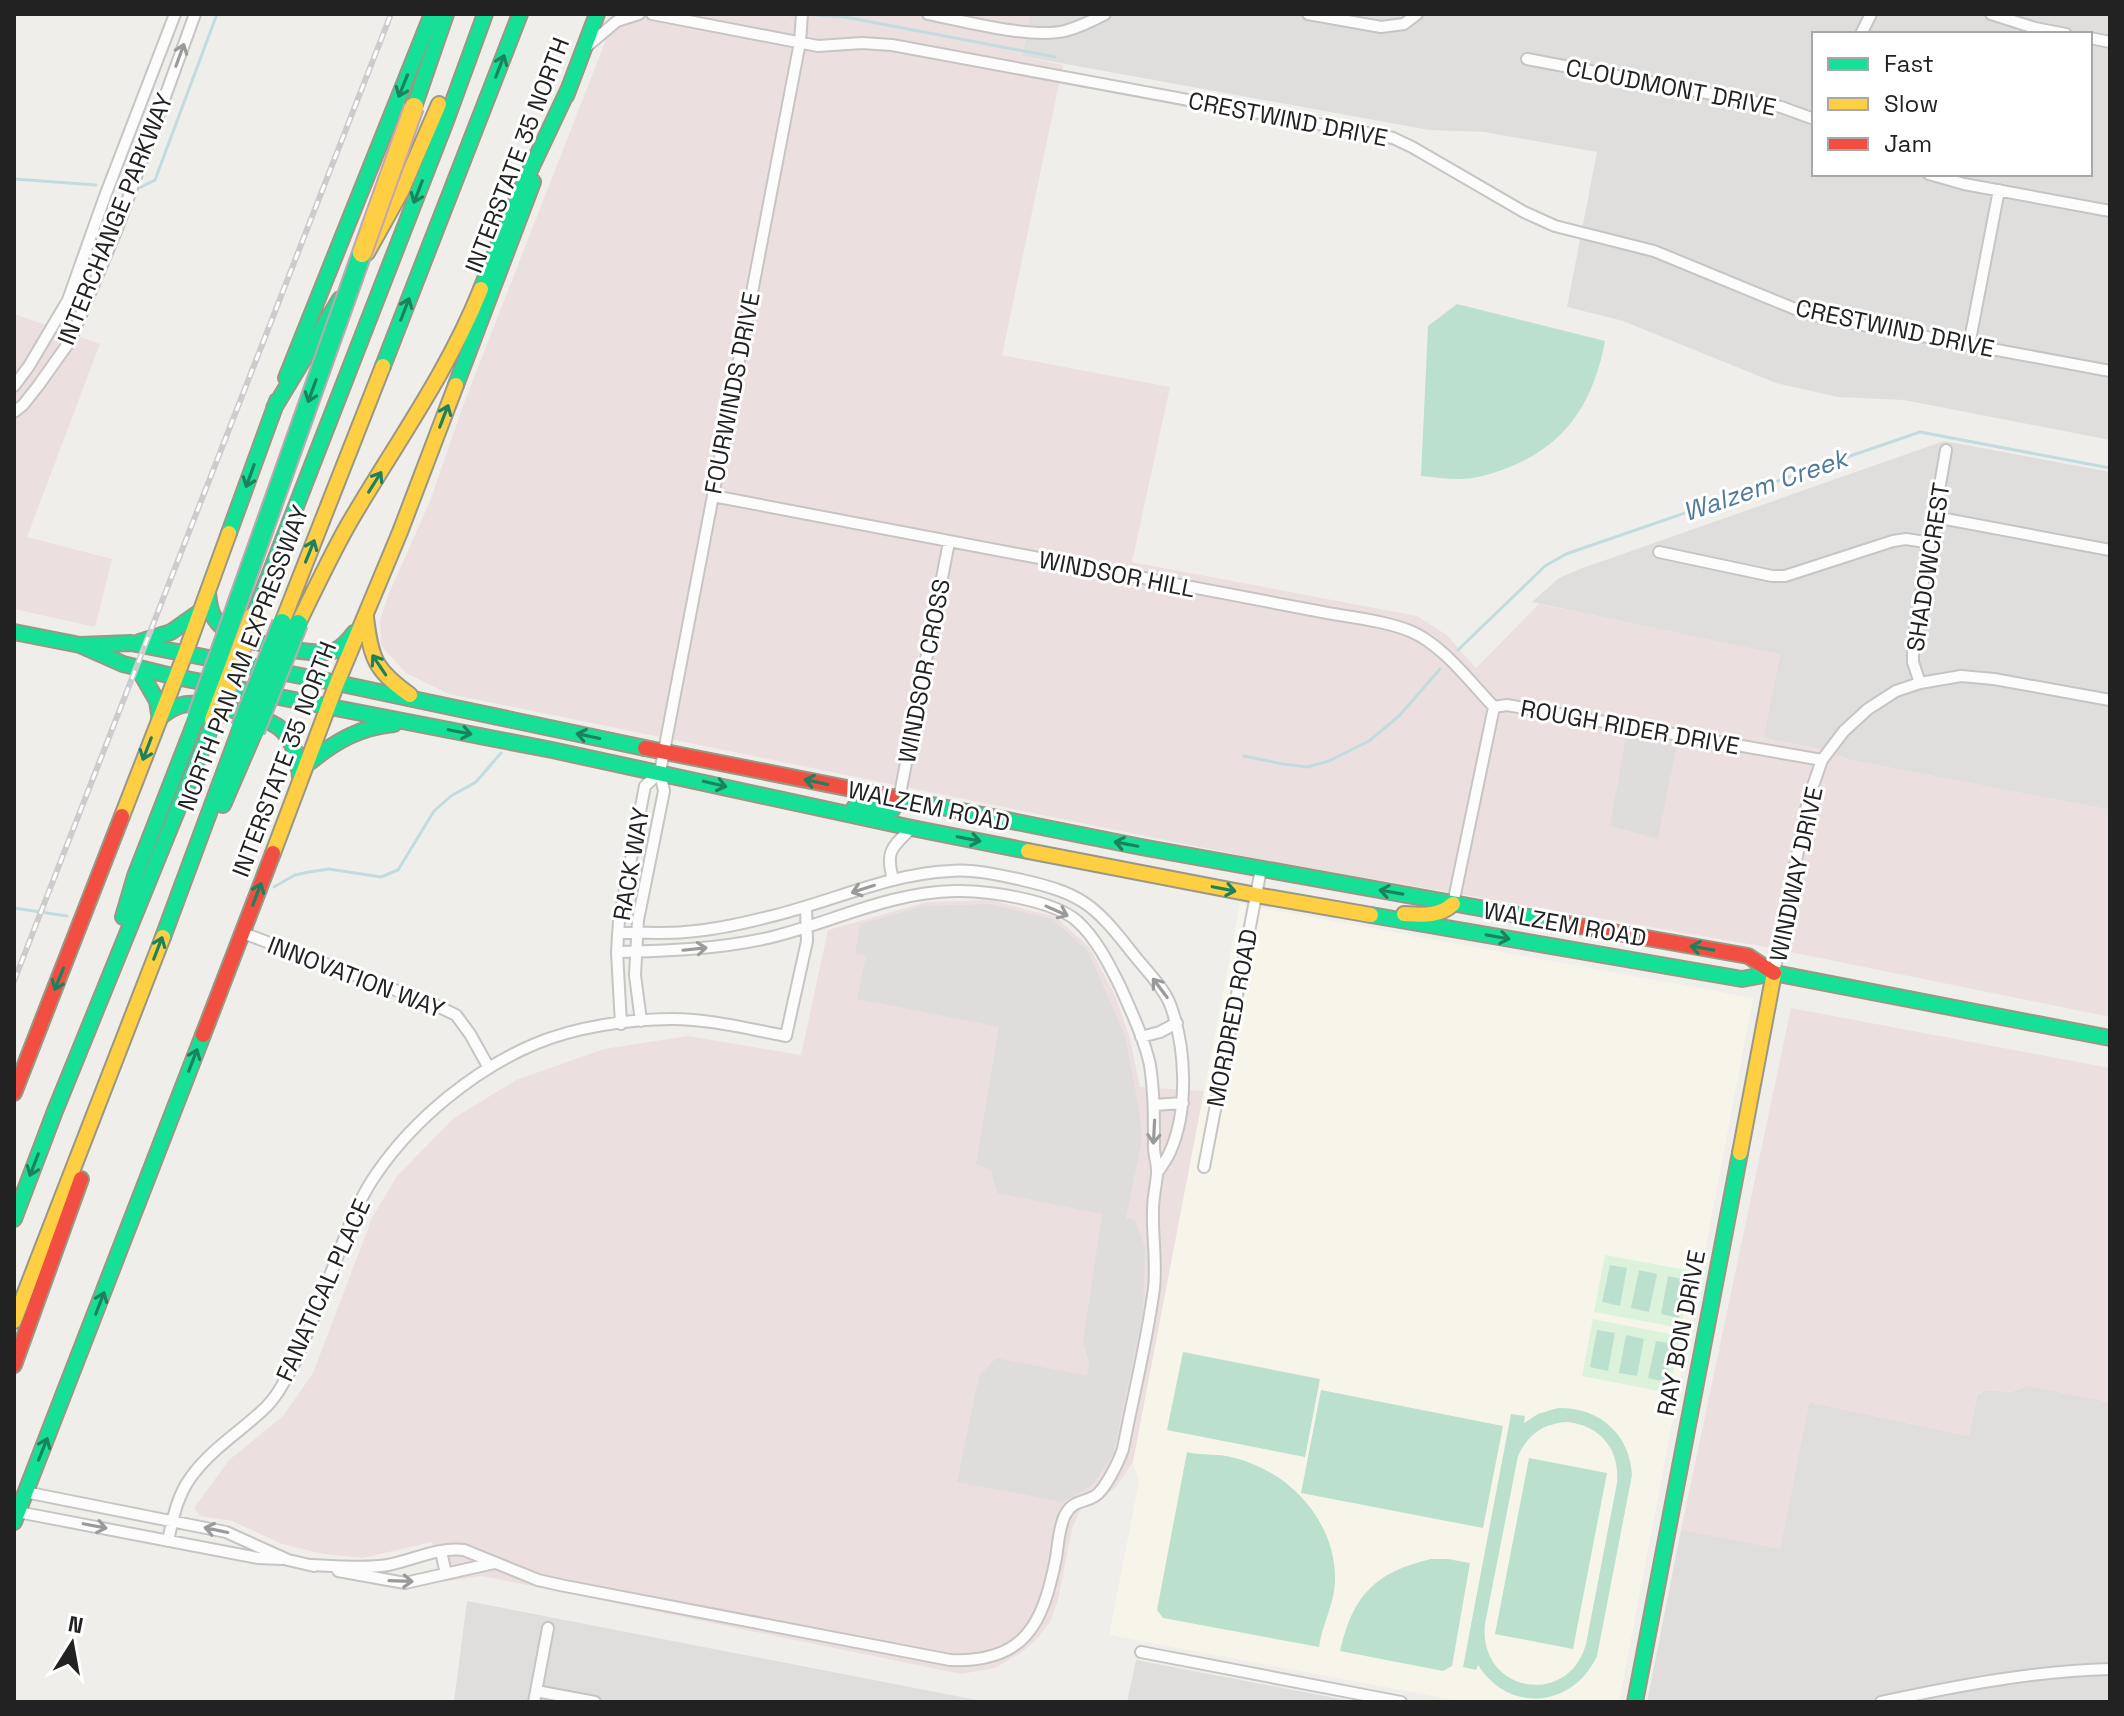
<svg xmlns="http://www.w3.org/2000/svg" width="2124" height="1716" font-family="'Space Grotesk',sans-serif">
	<rect width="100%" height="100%" fill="#f0eeeb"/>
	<path fill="#dfdedc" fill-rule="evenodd" d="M1030,14H2110V440L1904,400L1838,397L1776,383L1623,321L1567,307L1597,152L1484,132L1429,130L1022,56ZM1814,34H2090V174H1814Z
		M1944,441L2110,472V810L1850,760L1821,749L1763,738L1780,655L1532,602L1559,578L1580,569Z
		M2030,1386L2110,1402V1702H1647L1681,1530L1780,1548L1809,1402L1969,1436L1977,1395L1986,1390L2009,1392Z
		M467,1601L987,1702H454Z
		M1136,1660L1356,1702H1127Z"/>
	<path fill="#ebe0df" d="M616,14H1030L1022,56L1063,65L1002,355L1170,387L1132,562L1417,616L1447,635L1476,668L1539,604L1780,654L1764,738L1821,749L1850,760L2110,810V1017L1771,948L1263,860L449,694L406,673L381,646L380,620L389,593L430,501L464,403Z
		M14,314L100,344L27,537L112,559L95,627L14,609Z
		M990,900L1056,917L1089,947L1115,995L1130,1039L1140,1087L1204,1091L1133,1462L1115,1488L1080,1510L1072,1529L1058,1600L1050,1622L1035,1641L1019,1654L995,1668L961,1674L482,1576L443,1582L432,1542L363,1558L323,1554L282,1544L232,1521L200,1516L194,1508L229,1460L283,1416L313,1373L372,1218L397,1176L454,1118L516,1080L604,1049L688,1036L801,1055L828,930L927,902Z
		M1791,1008L2110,1068V1402L2030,1386L2009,1392L1985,1390L1977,1395L1969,1436L1809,1402L1780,1549L1681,1530Z"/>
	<path fill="#f7f5e9" d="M1240,904L1753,998L1619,1702H1465L1109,1635L1139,1482L1133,1462Z"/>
	<path fill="#ddf2da" d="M1605,1255L1692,1271L1681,1328L1594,1312Z
		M1593,1319L1680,1336L1669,1393L1582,1376Z"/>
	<path fill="#bbe1ce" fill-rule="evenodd" d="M1457,304L1605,341C1594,401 1566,446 1507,468C1492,474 1475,479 1459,479C1446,479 1433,477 1421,476L1428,326Z
		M1610,1265L1627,1268L1620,1306L1602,1302Z
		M1639,1270L1657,1274L1649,1312L1631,1308Z
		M1668,1276L1686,1280L1679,1318L1661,1314Z
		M1597,1330L1615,1333L1608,1371L1590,1367Z
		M1626,1335L1644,1339L1637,1376L1619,1373Z
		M1656,1341L1674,1344L1666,1382L1648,1378Z
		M1183,1352L1320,1379L1305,1457L1167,1430Z
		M1321,1390L1503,1426L1483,1528L1301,1493Z
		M1558,1408C1599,1407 1630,1434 1632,1475L1597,1656C1573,1708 1509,1714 1478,1665L1476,1670L1463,1667L1511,1414L1525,1416L1524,1423L1538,1414ZM1568,1422C1601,1426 1620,1450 1617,1483L1586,1644C1568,1709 1478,1692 1485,1624L1518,1456C1528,1434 1544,1423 1568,1422Z
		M1187,1452C1203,1456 1219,1453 1235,1458C1290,1472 1337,1522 1335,1582C1334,1605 1322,1625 1319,1647L1163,1618L1157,1610Z
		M1529,1458L1607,1473L1573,1649L1495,1634Z
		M1431,1559H1448L1470,1563L1452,1666L1443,1671L1340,1651C1353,1595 1375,1572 1431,1559Z"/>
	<path fill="#dedddc" d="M1626,735L1677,744L1658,839L1610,826Z
		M988,904L1052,919L1088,951L1125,1036L1139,1110L1142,1140L1126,1218L1135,1220L1145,1247L1143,1313L1113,1455L1092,1486L1062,1502L957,1482L979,1376L996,1358L1087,1376L1089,1363L1083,1342L1102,1214L997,1193L991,1170L976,1164L999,1027L857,999L866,956L855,954L860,924L924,906Z"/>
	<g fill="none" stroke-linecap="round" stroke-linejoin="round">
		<path stroke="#c2dbdf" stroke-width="3" d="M785,14L792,15
			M817,15L845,17L1055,57
			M14,179L96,185
			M139,188L155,180L217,14
			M1458,650L1545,566L1566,554L1920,432L2110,468
			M1244,756L1283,764L1307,767L1329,761L1369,741L1399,716L1440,669
			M274,887L295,875L309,872L329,869L381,877L398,870L434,811L451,796L476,782L501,753
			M14,908L67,916"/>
		<defs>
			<path id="street" d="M652,14L818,46L862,43L892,45L1393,138L1412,147L1524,212L1555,226L1654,251L1800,311L1825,318L2110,371
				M928,14C965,21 1030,39 1065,31C1079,27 1092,21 1105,14
				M1308,14L1381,27L1404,24L1417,14
				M1991,14L2035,28L2066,34
				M1861,34L1871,14
				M2090,38L2110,42
				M585,48L617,21L639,14
				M1527,59L1781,107L1814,119
				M1929,174L1964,184L2110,211
				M1969,345L1999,190
				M14,386L29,366L68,300L105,196L175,14
				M14,412L23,405L38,386L70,341L117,229L195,14
				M713,496L1317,611C1346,617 1383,620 1410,631C1442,644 1470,682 1494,707
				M1935,517L2110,550
				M1659,552L1772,576H1785L1893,541L1906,539L1931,543
				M1920,683L1913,662V640L1946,450
				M1494,707L1507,705L1822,760
				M899,799L949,542
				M893,879C885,851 892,847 912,828
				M1453,904L1494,707
				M243,933L435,1005L456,1015L470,1034L489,1068
				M618,933C640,932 663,934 685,932C713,930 741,924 768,917C829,903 887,874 950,871C975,869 999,875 1022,880C1080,893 1094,904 1130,950C1142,966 1163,986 1170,1004C1186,1047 1189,1109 1170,1152C1167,1159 1162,1166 1157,1173
				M1774,973L1808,800L1822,760L1844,731L1868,709L1896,691L1920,683L1961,676L1994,679L2110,700
				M641,1021L635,975L638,920L664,791L660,772L800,42L802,14
				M621,1024L617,952L619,921L645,786L660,772
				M1141,1037L1160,1032L1177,1023
				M1154,1105L1183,1103
				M1204,1167L1261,869
				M25,1492L226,1532L288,1560L314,1566
				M18,1512L258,1558L282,1559
				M168,1541C173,1518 177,1496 191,1477C211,1449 240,1432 264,1409C278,1396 286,1378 295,1362C310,1327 324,1291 338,1255C349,1227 359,1198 377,1173C414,1119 475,1069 535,1044C575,1027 629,1019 672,1019C710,1019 749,1029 786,1036L807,941L806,908
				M441,1551L446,1574
				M311,1565C335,1566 365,1569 388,1565C414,1560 437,1547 464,1550L538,1580L560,1585L950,1660C1025,1663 1043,1624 1056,1558C1058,1545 1059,1527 1065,1515C1074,1499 1082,1504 1095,1496C1105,1490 1119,1461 1123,1449C1133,1396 1147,1342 1154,1288C1157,1262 1152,1236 1153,1210C1153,1197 1156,1186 1157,1174C1158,1164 1153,1154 1154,1144C1154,1117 1154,1092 1150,1065C1144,1038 1131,1011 1120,986C1109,964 1096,938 1077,921C1053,900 986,890 955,891C889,892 831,923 768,938C718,949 668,951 617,952
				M338,1571L405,1583L494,1563
				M1141,1652L1401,1702
				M536,1691L595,1702
				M534,1702L548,1628
				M1881,1702C1956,1686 2033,1671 2110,1669"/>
			<path id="fast" d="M566,96L597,14
				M414,107L446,14
				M481,289L518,196L569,88
				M383,366L520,14
				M286,378L432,14
				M456,385L533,182
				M274,408L340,299
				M229,533L277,401
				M208,592C209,605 211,617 221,626C237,642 315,658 336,650C344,646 349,640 354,633
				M253,617L446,121L485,14
				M14,632L80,645L131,643L337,683L645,748
				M139,642L171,632L198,613
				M80,645L123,664L176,677L552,750L912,828L1028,851
				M138,668L157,701L159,714
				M159,718C167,712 176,705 187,704C207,702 269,716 283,731C295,744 298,760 300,777
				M310,762C336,741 360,727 394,724
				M892,797L1141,847L1557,922
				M223,805L255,731
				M854,808L892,810L899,799
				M1371,915L1742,979L1774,973L2110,1038
				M123,917L135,876L197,717
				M163,937L241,727
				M14,1219L55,1111L214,720
				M14,1522L203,1035
				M1635,1702L1740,1153"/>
			<path id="slow" d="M367,253L402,190L439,104
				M366,617C371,659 375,670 410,695
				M282,623L383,366
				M298,624C314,591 330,557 348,525C394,446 447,374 481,289
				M122,816L185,654L229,533
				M1028,851L1256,895L1371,915
				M273,853L337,683L400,532L456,385
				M1404,914C1422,915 1439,917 1453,904
				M1740,1153L1774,973
				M14,1321L163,937"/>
			<path id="jam" d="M645,748L892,797
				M1557,922L1748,956L1774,973
				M203,1035L273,853
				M14,1093L122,816
				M14,1365L81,1179"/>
		</defs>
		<use href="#street" stroke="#c6c5c3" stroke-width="14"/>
		<use href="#fast" stroke="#999884" stroke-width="18"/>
		<use href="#slow" stroke="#999884" stroke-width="18"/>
		<use href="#jam" stroke="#999884" stroke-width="18"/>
		<use href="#street" stroke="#fdfcfc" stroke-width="10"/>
		<use href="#fast" stroke="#16e098" stroke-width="14"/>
		<use href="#slow" stroke="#ffcf43" stroke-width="14"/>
		<use href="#jam" stroke="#f24e42" stroke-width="14"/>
		<defs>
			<path id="rail" d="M14,981L391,14"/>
		</defs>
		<use href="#rail" stroke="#ccc" stroke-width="6"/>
		<use href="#rail" stroke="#fff" stroke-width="3" stroke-dasharray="9" stroke-linecap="butt"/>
		<defs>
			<path id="fast-bridge" d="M197,717L362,253
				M241,727L282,623
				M255,731L298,624"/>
			<path id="slow-bridge" d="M362,253L414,107
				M214,720L253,617"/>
		</defs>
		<use href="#fast-bridge" stroke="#c2a5b0" stroke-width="22" stroke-linecap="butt"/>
		<use href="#slow-bridge" stroke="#c2a5b0" stroke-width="22" stroke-linecap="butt"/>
		<use href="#fast-bridge" stroke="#16e098" stroke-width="18"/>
		<use href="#slow-bridge" stroke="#ffcf43" stroke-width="18"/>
	</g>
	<defs><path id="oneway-shaft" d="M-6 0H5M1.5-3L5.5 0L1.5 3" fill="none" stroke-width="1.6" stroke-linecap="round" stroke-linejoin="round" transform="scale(2)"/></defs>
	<g stroke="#9a9a9a">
		<use href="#oneway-shaft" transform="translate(180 55) rotate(-70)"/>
		<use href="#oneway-shaft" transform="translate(863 889) rotate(162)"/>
		<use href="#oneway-shaft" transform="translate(1057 911) rotate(24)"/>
		<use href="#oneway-shaft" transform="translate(695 949) rotate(-6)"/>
		<use href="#oneway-shaft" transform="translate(1160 988) rotate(-127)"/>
		<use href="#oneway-shaft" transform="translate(1154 1132) rotate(93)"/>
		<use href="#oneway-shaft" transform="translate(95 1526) rotate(11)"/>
		<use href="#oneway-shaft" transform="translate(216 1530) rotate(-168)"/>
		<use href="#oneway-shaft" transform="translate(401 1581) rotate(2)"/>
	</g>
	<g stroke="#1c815d">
		<use href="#oneway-shaft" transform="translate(500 66) rotate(-69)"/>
		<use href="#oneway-shaft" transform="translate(403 86) rotate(112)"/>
		<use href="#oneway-shaft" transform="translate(418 192) rotate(111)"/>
		<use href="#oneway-shaft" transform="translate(405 309) rotate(-69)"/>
		<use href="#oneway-shaft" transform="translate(312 391) rotate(110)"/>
		<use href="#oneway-shaft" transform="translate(444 416) rotate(-69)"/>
		<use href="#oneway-shaft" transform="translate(250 476) rotate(110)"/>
		<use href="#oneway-shaft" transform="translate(375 482) rotate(-58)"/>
		<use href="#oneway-shaft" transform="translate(310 551) rotate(-68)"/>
		<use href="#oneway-shaft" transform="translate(379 665) rotate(-124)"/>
		<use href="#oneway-shaft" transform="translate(460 732) rotate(11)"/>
		<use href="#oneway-shaft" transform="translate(588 736) rotate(-168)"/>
		<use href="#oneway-shaft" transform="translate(147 749) rotate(111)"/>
		<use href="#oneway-shaft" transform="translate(816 782) rotate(-168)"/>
		<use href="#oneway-shaft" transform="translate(715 784) rotate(13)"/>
		<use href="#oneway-shaft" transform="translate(969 839) rotate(11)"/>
		<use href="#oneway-shaft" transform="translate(1126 844) rotate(-169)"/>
		<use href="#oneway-shaft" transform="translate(1224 889) rotate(11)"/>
		<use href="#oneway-shaft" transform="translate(1391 892) rotate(-170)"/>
		<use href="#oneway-shaft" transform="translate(257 894) rotate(-69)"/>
		<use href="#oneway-shaft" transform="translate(1498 937) rotate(10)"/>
		<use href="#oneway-shaft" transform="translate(158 948) rotate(-69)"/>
		<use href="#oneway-shaft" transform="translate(1702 948) rotate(-170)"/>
		<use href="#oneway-shaft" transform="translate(59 979) rotate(112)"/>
		<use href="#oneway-shaft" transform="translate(193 1060) rotate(-69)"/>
		<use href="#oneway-shaft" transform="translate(34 1165) rotate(111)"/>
		<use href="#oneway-shaft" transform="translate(100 1303) rotate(-69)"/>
		<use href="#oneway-shaft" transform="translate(43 1449) rotate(-68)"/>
	</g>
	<g text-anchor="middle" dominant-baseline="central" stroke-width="6" stroke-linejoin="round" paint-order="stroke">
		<g font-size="24" fill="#222" stroke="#fff">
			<text transform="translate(1671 87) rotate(11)">CLOUDMONT DRIVE</text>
			<text transform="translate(1288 119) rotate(11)">CRESTWIND DRIVE</text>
			<text transform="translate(517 155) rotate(-69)">INTERSTATE 35 NORTH</text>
			<text transform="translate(115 219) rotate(-68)">INTERCHANGE PARKWAY</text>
			<text transform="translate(1895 328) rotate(12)">CRESTWIND DRIVE</text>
			<text transform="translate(732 393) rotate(-79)">FOURWINDS DRIVE</text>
			<text transform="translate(1928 567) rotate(-81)">SHADOWCREST</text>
			<text transform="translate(1117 574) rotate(11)">WINDSOR HILL</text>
			<text transform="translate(243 658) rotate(-69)">NORTH PAN AM EXPRESSWAY</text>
			<text transform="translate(924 671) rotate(-79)">WINDSOR CROSS</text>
			<text transform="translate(1630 727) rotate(10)">ROUGH RIDER DRIVE</text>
			<text transform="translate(284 759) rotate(-69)">INTERSTATE 35 NORTH</text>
			<text transform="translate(929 806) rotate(12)">WALZEM ROAD</text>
			<text transform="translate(631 864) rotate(-80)">RACK WAY</text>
			<text transform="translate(1796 874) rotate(-78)">WINDWAY DRIVE</text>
			<text transform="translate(1565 924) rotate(10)">WALZEM ROAD</text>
			<text transform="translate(356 977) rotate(21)">INNOVATION WAY</text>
			<text transform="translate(1232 1018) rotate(-79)">MORDRED ROAD</text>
			<text transform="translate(323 1290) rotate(-66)">FANATICAL PLACE</text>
			<text transform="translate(1681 1333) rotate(-79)">RAY BON DRIVE</text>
		</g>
		<g font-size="26" font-style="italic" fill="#507a9a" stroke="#fff">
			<text transform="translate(1765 485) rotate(-19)">Walzem Creek</text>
		</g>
	</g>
	<rect width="2124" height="1716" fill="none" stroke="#222222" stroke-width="32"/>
	<rect x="1812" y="32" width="280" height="144" fill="#ffffff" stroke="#a7a7a7" stroke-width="2"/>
	<rect x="1828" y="58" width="40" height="12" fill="#16e098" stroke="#a7a7a7" stroke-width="2"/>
	<text x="1884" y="72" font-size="24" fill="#222222">Fast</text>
	<rect x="1828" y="98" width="40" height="12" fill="#ffcf43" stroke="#a7a7a7" stroke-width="2"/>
	<text x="1884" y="112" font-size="24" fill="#222222">Slow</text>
	<rect x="1828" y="138" width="40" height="12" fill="#f24e42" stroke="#a7a7a7" stroke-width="2"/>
	<text x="1884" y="152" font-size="24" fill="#222222">Jam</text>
	<g transform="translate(72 1644) rotate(11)" stroke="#ffffff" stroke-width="6" paint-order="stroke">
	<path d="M0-6L14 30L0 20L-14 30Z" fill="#222222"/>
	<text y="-12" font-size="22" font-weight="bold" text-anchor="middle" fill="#222222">N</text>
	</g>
</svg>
